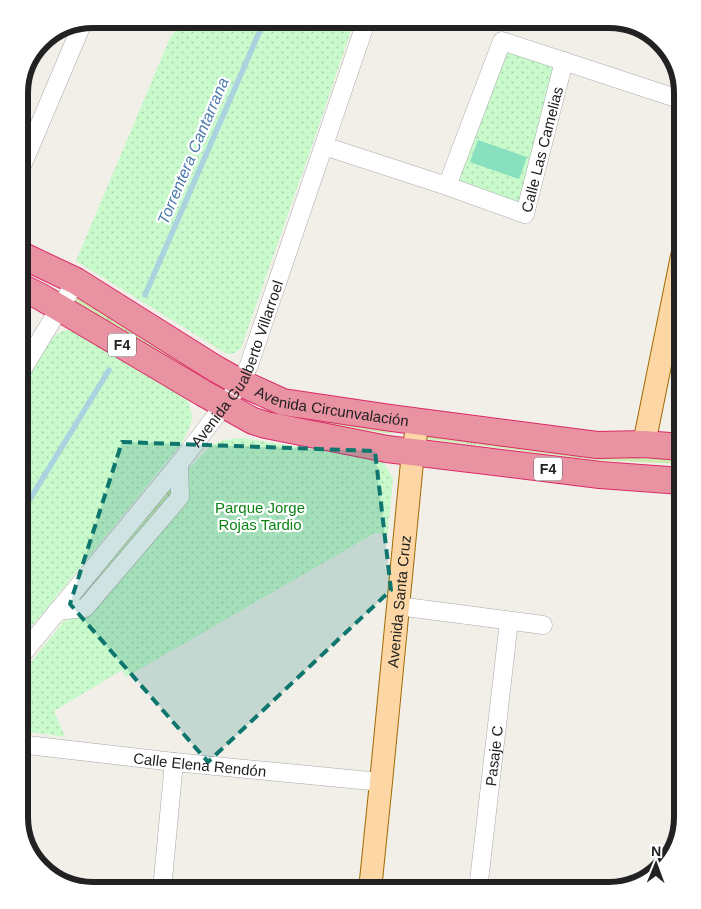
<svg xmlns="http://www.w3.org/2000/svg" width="701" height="909" font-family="Helvetica,sans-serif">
	<defs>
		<pattern id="grass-tufts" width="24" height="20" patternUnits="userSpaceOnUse" patternTransform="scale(1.25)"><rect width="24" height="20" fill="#cdebb0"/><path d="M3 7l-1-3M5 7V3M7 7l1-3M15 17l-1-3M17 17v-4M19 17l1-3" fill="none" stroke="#b0c997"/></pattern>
		<pattern id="park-dots" width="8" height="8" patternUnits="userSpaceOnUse" patternTransform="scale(1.25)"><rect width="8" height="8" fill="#c8facc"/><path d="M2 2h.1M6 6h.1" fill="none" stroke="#acd6af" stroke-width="1.8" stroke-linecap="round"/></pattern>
	</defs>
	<rect width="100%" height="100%" fill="#f2efe9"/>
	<path fill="url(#grass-tufts)" d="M79,294L207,372L202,380L74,303Z
		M268,406L392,426L391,434L267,414Z
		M428,432L682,457V464L596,460L427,439Z
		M172,486L173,496L82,603L74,604Z"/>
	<path fill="url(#park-dots)" d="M183,19H355L313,143L241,348L235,353L227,354L76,261L170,38Z
		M504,48L556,66L523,201L517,205L458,183L457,177Z
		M67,330H77L178,391L188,399L192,416L191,424L182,443L19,642V392L51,338L58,333Z
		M241,438L371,458L383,462L393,478L388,534L375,533L126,677L122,670L54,711L65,737L24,731L19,728V677L64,621L86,616L188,498L187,470L212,445L224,440Z"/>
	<path fill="#88e0be" d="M478,140L527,157L519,179L470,162Z"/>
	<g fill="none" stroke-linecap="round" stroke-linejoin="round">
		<path stroke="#aad3df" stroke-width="5.5" d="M145,295L265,19
			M19,517L109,370"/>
		<defs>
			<g id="minor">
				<path id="s1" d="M324,146L447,186L525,214L564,61"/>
				<path d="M19,173L83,22"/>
				<path d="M447,186L502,41L682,100"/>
				<path d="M19,375L76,281"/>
				<path d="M398,606L543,625"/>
				<path d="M57,611L85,608L180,497L179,464"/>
				<path id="s2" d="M19,658L179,464L241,383L249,365L367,19"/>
				<path id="s3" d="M19,744L174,762L381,782"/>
				<path d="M162,890L174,762"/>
				<path id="s4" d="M478,890L509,621"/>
			</g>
			<g id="major">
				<path d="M644,444L682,256"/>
				<path id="s5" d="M370,890L381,782L413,452L418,422"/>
			</g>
			<g id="highway">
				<path id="s6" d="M19,254L76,281L216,369L241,383L283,402L391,418L597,445L644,444L682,447"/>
				<path d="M19,286L41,297L203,393L253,421L266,425L387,449L600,475L682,481"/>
			</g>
		</defs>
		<use href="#minor" stroke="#a9a9a9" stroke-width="19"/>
		<use href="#major" stroke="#a06b00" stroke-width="24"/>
		<use href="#highway" stroke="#dc2a67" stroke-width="28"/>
		<use href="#minor" stroke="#fff" stroke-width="18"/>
		<use href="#major" stroke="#fcd6a4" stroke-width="22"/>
		<use href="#highway" stroke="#e892a2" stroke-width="26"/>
	</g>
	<path fill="#0f766e" fill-opacity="0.2" stroke="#0f766e" stroke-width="4" stroke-dasharray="10 6" stroke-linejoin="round" d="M122,442L375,451L391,590L208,762L70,604Z"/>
	<g text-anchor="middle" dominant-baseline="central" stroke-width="4.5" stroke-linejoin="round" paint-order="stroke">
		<g fill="#fff" stroke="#646464" stroke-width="1">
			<rect x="108" y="333.5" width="28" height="23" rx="4"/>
			<rect x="534" y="457.5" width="28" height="23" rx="4"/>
		</g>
		<g font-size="14" font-weight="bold" fill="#222">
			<text x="122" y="345">F4</text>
			<text x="548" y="469">F4</text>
		</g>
		<g font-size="15" fill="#222" stroke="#fff">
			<text stroke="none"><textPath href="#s1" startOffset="279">Calle Las Camelias</textPath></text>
			<text stroke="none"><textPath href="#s2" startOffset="369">Avenida Gualberto Villarroel</textPath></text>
			<text stroke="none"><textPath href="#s6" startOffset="352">Avenida Circunvalación</textPath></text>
			<text stroke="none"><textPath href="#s5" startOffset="290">Avenida Santa Cruz</textPath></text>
			<text stroke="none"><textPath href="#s4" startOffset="135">Pasaje C</textPath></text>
			<text stroke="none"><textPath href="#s3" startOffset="182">Calle Elena Rendón</textPath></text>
		</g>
		<g font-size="15" fill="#0c8416" stroke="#fff">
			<text x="260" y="507">Parque Jorge<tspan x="260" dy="17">Rojas Tardio</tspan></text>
		</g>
		<g font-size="16" font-style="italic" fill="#4a7aab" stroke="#fff">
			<text transform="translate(193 151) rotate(-67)">Torrentera Cantarrana</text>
		</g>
	</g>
	<path d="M0 0H701V909H0ZM93 28H609A65 65 0 0 1 674 93V817A65 65 0 0 1 609 882H93A65 65 0 0 1 28 817V93A65 65 0 0 1 93 28Z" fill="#fff" fill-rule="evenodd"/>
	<path fill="none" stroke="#222" stroke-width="6" d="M93 28H609A65 65 0 0 1 674 93V817A65 65 0 0 1 609 882H93A65 65 0 0 1 28 817V93A65 65 0 0 1 93 28Z"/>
	<g transform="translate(656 864) rotate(1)" stroke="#ffffff" stroke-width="4" paint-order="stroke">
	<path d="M0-4L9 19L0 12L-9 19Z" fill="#222222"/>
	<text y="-8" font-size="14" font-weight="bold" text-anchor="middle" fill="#222222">N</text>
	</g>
</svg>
